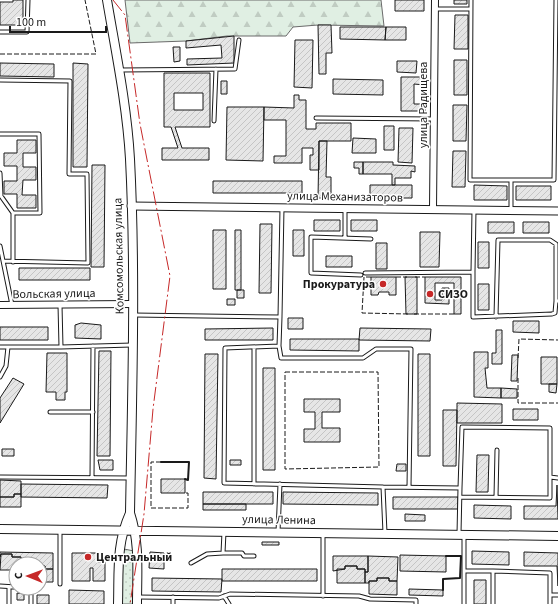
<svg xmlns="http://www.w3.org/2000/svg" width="558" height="604" font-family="'Source Sans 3',sans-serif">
	<defs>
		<pattern id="grass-dots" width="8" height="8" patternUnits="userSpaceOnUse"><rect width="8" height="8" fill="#e0efe3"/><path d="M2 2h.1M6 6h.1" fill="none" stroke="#c0ccc2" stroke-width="1.8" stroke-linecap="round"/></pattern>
		<pattern id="forest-firs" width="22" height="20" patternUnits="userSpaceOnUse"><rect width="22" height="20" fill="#e0efe3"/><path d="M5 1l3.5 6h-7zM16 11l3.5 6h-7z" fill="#c0ccc2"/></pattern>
		<pattern id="building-hatch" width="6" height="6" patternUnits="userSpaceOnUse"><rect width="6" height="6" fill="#e6e6e6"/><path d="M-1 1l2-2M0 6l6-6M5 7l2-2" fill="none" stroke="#c5c5c5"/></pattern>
	</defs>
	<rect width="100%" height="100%" fill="#fff"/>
	<path fill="url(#grass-dots)" stroke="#6a6a6a" d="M124,549L134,551L133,604H122V551Z"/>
	<path fill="url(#forest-firs)" stroke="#6a6a6a" d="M125,0H381L384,26L318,25L293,27L286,36H227L186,41L130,43Z"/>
	<path fill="url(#building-hatch)" stroke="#1a1a1a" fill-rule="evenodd" d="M13,0H23V25H0V2H13Z
		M395,0H424V11H395Z
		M454,0H467V4H454Z
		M455,15H468V49H454Z
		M318,25H331L332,53H326V74H319Z
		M340,27H386L385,40L340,39Z
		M386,27H406V40H385Z
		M234,36V63L187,65V59L222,58L221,45L186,48V41Z
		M295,40H313L312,88L294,87Z
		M173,47H180V61L174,62Z
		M454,60H467V95H454Z
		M397,61H417L416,73L397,72Z
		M0,63L54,64V77L0,76Z
		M73,63L88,64L87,167H73Z
		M164,73H210V127H175L182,148H209V160H162V148H178L171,127H164ZM174,93H203V110H174Z
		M401,77H425V85L414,84V104H425V111H401Z
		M333,79L383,80V95L333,94Z
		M221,81H227V94H221Z
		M294,95H299V100H306V129H316V123H351V141H319V170H310V155H313V148H302V163H274V156H286V120H264V107L294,108Z
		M453,105H467L466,141H453Z
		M227,107H264L263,161L226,160Z
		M384,126H394V150H384Z
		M399,128H413L412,163L398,162Z
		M353,138L376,139V153H352Z
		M17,140H36V153H23V167H36V180H23L22,195H36V208H17V194H4V181H17V166H4V153H17Z
		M319,141H327L326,177H331V198H318Z
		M453,151H466L465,187H452Z
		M354,162H363V174H359V168H354Z
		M363,162H393V165L415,166V172L411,171V178H395V185H392V174H363Z
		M92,165H105L104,267H91Z
		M213,181H302V193H213Z
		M370,185H412V198H370Z
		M474,185L507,186V200H474Z
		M516,186H551V200H516Z
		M314,220H340V231H314Z
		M351,220H377V231H351Z
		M488,222H514V233H488Z
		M523,222H549V233H523Z
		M260,224H272L271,293H259Z
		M213,230H226V289H213Z
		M235,230H241V290H235Z
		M293,230H304V256H293Z
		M420,232H440L439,267H420Z
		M478,242H489V268H478Z
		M376,243H387V269H376Z
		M326,256H352V267H326Z
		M19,268H90V280H19Z
		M371,277H396V295H389V292H379L378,295H371Z
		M405,277H417V314H406Z
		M425,277H461V314H454V283H435V300H442V288H449V304L425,303Z
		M478,284H489V310H478Z
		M237,290H244V298H237Z
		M227,299H235V305H227Z
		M288,318H303V329H288Z
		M513,321H539V333L513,332Z
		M81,323L101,325V339L75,338V325Z
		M0,327H48V340H0Z
		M273,328V340H205V329Z
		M360,328L431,329L430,341L359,340Z
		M496,330H502V364H492V353H496Z
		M290,339H359V351L290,350Z
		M99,351H111L110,456H97Z
		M474,352H488V368H485L487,388H501V398L474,397Z
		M47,353H67V392H65V400H56V392H46Z
		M205,354H218L216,479L204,478Z
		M418,354H430V456H418Z
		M512,355H518L517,381H511Z
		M541,357H557V384H541Z
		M263,368H275V470H263Z
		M13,378L24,384L0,423V398Z
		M549,384H557L556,393L549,392Z
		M501,388L517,389V398H501Z
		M304,399H340V412H322V428H340V442H304V429H315V412H304Z
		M457,403L502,404V423H457Z
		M513,409H538V420H513Z
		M443,410H457L456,466H443Z
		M2,449H14V456H2Z
		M477,455H489L488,492H476Z
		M98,460H113V470H100Z
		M230,460H241V465H230Z
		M397,464H406V471H396Z
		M161,479H185V493H161Z
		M0,480L21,481V494H14V497H0Z
		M21,484L108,485L107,498L21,497Z
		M557,485L558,519H524V506H556Z
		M203,492H273V504H203Z
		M283,492L378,493V505L283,504Z
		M14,494H21V507H0V497H14Z
		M393,497H458V509H393Z
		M203,504H246V510H203Z
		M474,505L511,506V519L474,518Z
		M405,514L425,515V521H405Z
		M262,542H279V545H262Z
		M472,551L509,552V565L472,564Z
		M0,552L53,553V569H45V566H40V564H21V557H12V554H1L0,557Z
		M150,552L164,553V569L149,568Z
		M524,552L558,553V586L557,566H524Z
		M72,553H98V562H105V581H93V568H90V581H72Z
		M1,554H12V557H21V564H16V570H0Z
		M400,555L446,556V572L400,571Z
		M333,556H368V572H365V569H357V566H345V569L333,571Z
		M368,556L398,557L397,581H389V578H377V581H369V583H365V572H368Z
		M40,566H45V569H53V582H40Z
		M345,566H357V569H365V583H337V569H345Z
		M222,569H317V581H222Z
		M152,578L222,579L221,592L152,591Z
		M377,578H389V581H397V595L369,594V581H377Z
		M474,580H486V604H474Z
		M409,589L443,590V596L409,595Z
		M69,590L104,591V604H69Z
		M17,593L24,594V600H17Z
		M37,595H49V604H37Z"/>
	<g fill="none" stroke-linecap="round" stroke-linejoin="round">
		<defs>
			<path id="service" d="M471,0L470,180H554L556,0
				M435,9H471
				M0,32H27L28,0
				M121,70L235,69L239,40
				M0,80L70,81L69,174H87L88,263L3,261
				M316,118L434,119
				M214,121L216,69
				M0,134H39L40,213H13V262
				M0,173L1,196L13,213
				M345,208V238
				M511,210V180
				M0,246L12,305
				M473,272V317L552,314L555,313L556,301H558
				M365,273L473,272L474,210
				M361,275L311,273V237L371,239
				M134,315L280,317L282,208
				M280,317L279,346L225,348L224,483L383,487L385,533
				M496,317L498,240H550L556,244V301
				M279,346L281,358H363L376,349H411L409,487
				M0,347H61L60,305
				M61,347L132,345
				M254,347V484
				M0,377L6,366L8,347
				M50,412H93
				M0,477L130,478
				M550,477L558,478
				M92,478L93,346
				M383,487L460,488L459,534
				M460,497L550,498V428L462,427L460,488
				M496,497L497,450
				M60,531V584
				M224,532L223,553H242L244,556H254
				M278,532L280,484
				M323,535V596
				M191,563L207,554L223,553
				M464,571H493V604
				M493,571L550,573V595H558
				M0,586L16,587
				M550,595V604
				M224,596L229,604
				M137,597L219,598L230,594L359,596L370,599L416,600V604
				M9,604V587
				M31,604V588
				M173,604V597
				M464,604V536"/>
			<path id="minor" d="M433,209L435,0
				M0,305L132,304"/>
			<path id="tertiary" d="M131,206L558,211"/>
			<path id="secondary" d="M107,0C116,53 127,106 130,159C136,277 132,396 130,513C140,543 137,573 137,604
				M0,529L558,536
				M118,604C119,571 116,544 130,513"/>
		</defs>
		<use href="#service" stroke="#1a1a1a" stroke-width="5"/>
		<use href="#minor" stroke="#1a1a1a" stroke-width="8"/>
		<use href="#tertiary" stroke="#1a1a1a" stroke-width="9"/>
		<use href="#secondary" stroke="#1a1a1a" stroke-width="10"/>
		<use href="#service" stroke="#fff" stroke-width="3"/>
		<use href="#minor" stroke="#fff" stroke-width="6"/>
		<use href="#tertiary" stroke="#fff" stroke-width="7"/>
		<use href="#secondary" stroke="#fff" stroke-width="8"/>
		<path stroke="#1a1a1a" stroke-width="1" stroke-dasharray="5 2" stroke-linecap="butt" d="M0,54H96L85,0
			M331,198H370
			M371,277H364L362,313L408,314
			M396,277H407
			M415,277H425
			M414,314H456
			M518,358L519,339L558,340
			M285,372H378L379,467L285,469Z
			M518,378V403H558
			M161,462H151V508H188V493H185"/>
		<path stroke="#1a1a1a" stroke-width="2" d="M161,462H189L188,480L185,479
			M443,590V579L460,578L461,556H446"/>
		<path stroke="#c62828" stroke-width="1" stroke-dasharray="14 3 2 3" stroke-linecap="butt" d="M113,0L125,15L140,124L170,276L153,409L144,514L130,604"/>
	</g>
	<g fill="#c62828" stroke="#fff" stroke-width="1.5">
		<circle cx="383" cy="284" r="4"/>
		<circle cx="430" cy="294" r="4"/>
		<circle cx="88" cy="557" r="4"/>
	</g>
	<g text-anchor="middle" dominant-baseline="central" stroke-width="3" stroke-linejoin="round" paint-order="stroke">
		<g font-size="12" fill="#1a1a1a" stroke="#fff">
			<text transform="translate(423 105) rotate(-90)">улица Радищева</text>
			<text transform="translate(345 197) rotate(1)">улица Механизаторов</text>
			<text transform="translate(119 256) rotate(-91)">Комсомольская улица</text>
			<text transform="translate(54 294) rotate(-1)">Вольская улица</text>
			<text transform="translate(279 520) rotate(1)">улица Ленина</text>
		</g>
		<g font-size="12" font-weight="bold" fill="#1a1a1a" stroke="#fff" text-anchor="start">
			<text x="375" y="284" text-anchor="end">Прокуратура</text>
			<text x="438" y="294">СИЗО</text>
			<text x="96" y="557">Центральный</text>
		</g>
	</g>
	<g transform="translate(28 576) rotate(271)"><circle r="19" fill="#ffffff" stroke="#a3a3a3"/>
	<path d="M0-3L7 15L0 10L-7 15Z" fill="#c62828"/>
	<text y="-6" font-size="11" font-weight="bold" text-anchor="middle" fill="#1a1a1a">С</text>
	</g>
	<path d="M10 26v6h96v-6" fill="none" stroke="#1a1a1a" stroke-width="2"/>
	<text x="16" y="26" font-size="12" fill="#1a1a1a" stroke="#ffffff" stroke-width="3" paint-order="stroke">100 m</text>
</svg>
